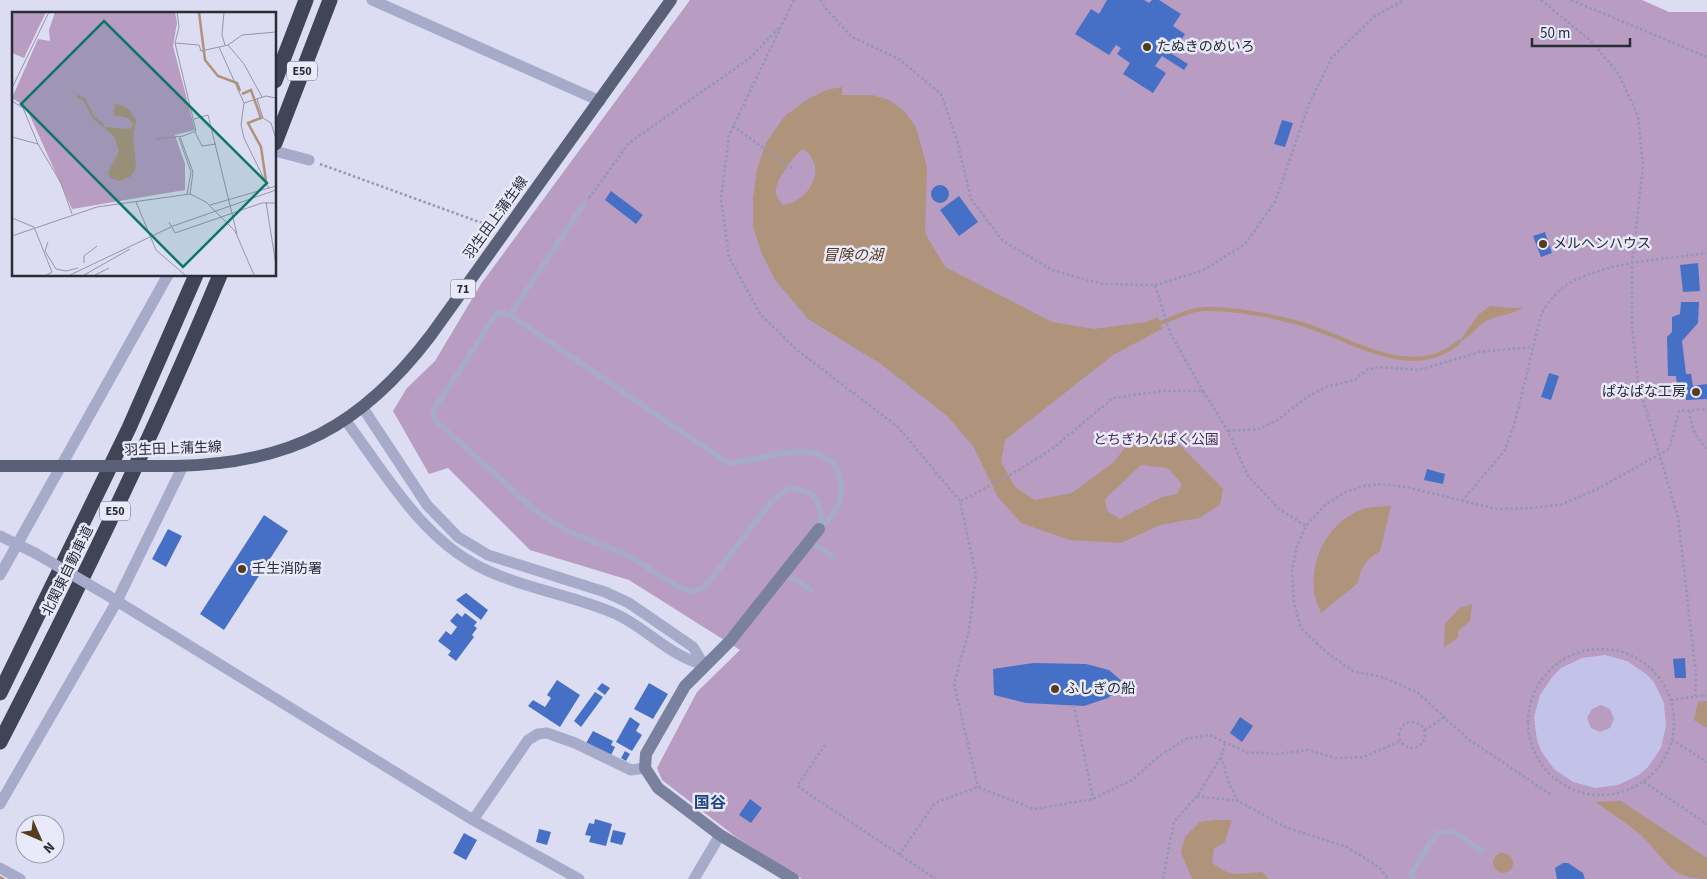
<svg xmlns="http://www.w3.org/2000/svg" width="1707" height="879" font-family="'Source Sans 3','Noto Sans JP',sans-serif">
	<rect width="100%" height="100%" fill="#dcddf2"/>
	<path fill="#b89cc1" d="M690,0H1642L1669,12H1707V879H802L736,837L662,780L657,768L697,692L740,650L629,580L530,550L448,468L429,474L393,411L407,388L435,361L481,284Z"/>
	<path fill="#c3c3ea" fill-rule="evenodd" d="M1605,655L1627,661L1646,674L1654,682L1664,703L1666,726L1661,748L1648,767L1639,775L1618,785L1595,788L1573,782L1554,769L1541,751L1537,740L1534,717L1540,695L1553,676L1561,668L1582,658ZM1601,705L1610,709L1614,719L1610,728L1600,732L1591,728L1587,718L1592,709Z"/>
	<path fill="#af937b" fill-rule="evenodd" d="M842,87V95H872L889,100L904,111L916,127L927,167L925,233L945,267L1052,322L1094,329L1146,322L1158,317L1162,329L1113,355L1005,440L1001,462L1015,487L1035,500L1072,493L1114,462L1134,436L1160,433L1179,444L1223,489L1220,505L1199,518L1160,525L1121,543L1070,540L1021,523L998,497L973,446L947,416L881,364L808,319L775,280L762,254L753,227V199L757,169L766,143L785,116L808,99L826,90ZM803,149C829,167 810,201 783,205C778,199 775,196 776,188C777,180 796,152 803,149ZM1141,465L1168,468L1182,484L1177,494L1162,497L1120,519L1107,511L1105,499Z
		M1490,306C1502,306 1511,310 1523,307C1512,315 1500,315 1488,320C1477,325 1471,338 1459,342L1478,315Z
		M1391,506L1380,551C1366,560 1360,567 1358,583L1321,613C1319,606 1314,598 1314,590C1311,556 1330,521 1363,509C1371,506 1382,507 1391,506Z
		M1472,604L1470,621L1458,631V638L1444,647L1445,624L1460,608Z
		M1707,701V728L1694,720L1698,702Z
		M1621,801L1707,858V879C1669,879 1666,859 1642,836C1627,823 1611,813 1595,802Z
		M1215,820H1232L1224,843L1214,848L1212,863C1233,879 1237,873 1262,872L1269,879H1192L1181,852L1185,837L1200,822Z
		M1493 863a10 10 0 1 1 20 0a10 10 0 1 1-20 0Z"/>
	<g fill="none" stroke-linecap="round" stroke-linejoin="round">
		<path stroke="#af937b" stroke-width="4" d="M1160,323C1173,319 1190,309 1203,309C1234,308 1269,315 1298,323C1348,336 1410,384 1459,342
			M0,878L2,879"/>
	</g>
	<path fill="#4670c6" d="M1107,0H1144L1149,3L1152,0H1159L1181,14L1173,26L1185,34L1172,54L1188,64L1184,70L1162,56L1155,66L1166,73L1153,93L1123,74L1130,63L1117,54L1121,48L1116,45L1109,55L1075,34L1091,9L1099,14Z
		M1282,120L1293,123L1285,147L1274,144Z
		M931 194a9 9 0 1 1 18 0a9 9 0 1 1-18 0Z
		M611,191L643,215L636,224L605,200Z
		M959,196L978,222L959,236L940,210Z
		M1545,232L1552,253L1541,257L1533,236Z
		M1698,263L1700,291L1683,292L1680,265Z
		M1681,302H1699L1698,323L1682,341L1686,374H1691L1693,386L1707,384V399L1686,400V384L1677,385L1676,376H1668L1667,337L1672,332V317L1680,314Z
		M1549,373L1559,376L1551,400L1541,397Z
		M1427,469L1445,474L1443,484L1424,480Z
		M264,515L288,531L224,630L200,614Z
		M168,529L182,536L166,567L152,559Z
		M466,593L488,610L481,620L456,600Z
		M457,613L462,617L465,613L477,622L474,626L477,628L472,635L474,637L456,661L448,655L451,651L438,641L446,631L451,635L457,627L450,621Z
		M1685,658L1686,678H1675L1673,659Z
		M1033,663L1086,664L1109,670L1124,683L1108,698L1084,706L1026,703L994,695L993,669Z
		M557,680L580,695L560,727L528,706L533,700L545,707L551,698L547,695Z
		M602,683L610,688L605,695L597,689Z
		M649,683L668,694L653,719L634,709Z
		M595,692L603,697L581,727L574,721Z
		M630,717L640,724L636,731L642,735L632,751L616,742Z
		M1240,717L1253,726L1242,742L1230,733Z
		M593,731L613,741L611,745L615,747L610,757L585,745Z
		M625,751L630,754L626,761L621,758Z
		M750,799L762,808L751,823L739,815Z
		M595,819L612,824L606,846L589,842L591,836L585,835L589,823L594,824Z
		M539,829L551,832L547,845L536,842Z
		M613,830L626,833L622,845L610,842Z
		M464,833L477,840L466,860L453,853Z
		M1563,863H1568L1583,873L1585,879H1557L1555,868Z"/>
	<g fill="none" stroke-linecap="round" stroke-linejoin="round">
		<path stroke="#9297b6" stroke-width="2.5" stroke-dasharray="2.5 2.5" stroke-linecap="butt" d="M794,0L729,135L721,199L729,257L760,314L797,350L898,427L960,501L976,575L969,630L954,684L978,787
			M820,0L826,9L852,37L899,59L941,94L957,141L971,199L1003,241L1052,270L1102,284L1155,285L1170,333L1203,391
			M1541,0L1591,41L1618,73L1638,116L1643,166L1632,264V328L1638,383L1678,517L1696,675L1695,696
			M1571,0L1707,57
			M733,126L793,169
			M320,164L493,227
			M589,198L629,143L750,58L780,27
			M1155,285L1202,271L1245,244L1275,202L1309,104L1332,57L1375,16L1404,0
			M1690,411C1690,426 1696,439 1707,448
			M1228,431L1259,429L1279,419L1307,397L1326,387L1355,380L1368,369L1380,367L1418,370L1480,352L1532,347
			M961,501L1017,471L1052,449L1113,398L1162,391H1203L1228,431L1248,476L1279,509L1306,526
			M1462,501L1505,450L1514,426L1541,315C1547,304 1557,290 1568,284C1608,261 1662,260 1707,253
			M1528 722a73 73 0 1 1 146 0a73 73 0 1 1-146 0Z
			M1671,700L1707,695
			M1074,705L1093,799
			M1399 735a13 13 0 1 1 26 0a13 13 0 1 1-26 0Z
			M1425,730L1444,717
			M1672,740L1707,762
			M825,745L797,786L936,879
			M1221,757L1229,783L1238,801L1287,828L1345,846L1379,867L1388,879
			M1644,782L1707,824
			M1550,794L1468,739L1417,692L1382,677L1353,671L1326,652L1301,628L1294,602L1292,571L1297,546L1306,526L1324,506L1344,493L1364,486L1382,484L1406,487L1496,509L1532,508L1563,504L1599,488L1669,449L1679,411L1707,409
			M1197,796L1238,801
			M899,855L935,803L978,787L1034,809L1093,799L1132,780L1158,757L1185,739L1209,735L1246,752L1277,754L1308,750L1336,758L1364,757L1400,741
			M1163,879L1174,822L1197,796L1221,757L1225,743"/>
		<path stroke="#a7abca" stroke-width="5.5" d="M497,313L510,315L728,463C762,462 832,428 841,483C844,502 833,517 819,529C823,514 821,505 811,493L789,488L772,501L704,588L691,592L678,587L631,557L565,530L537,512L435,420L433,411Z
			M510,315L583,205
			M809,541L833,557
			M784,573L811,590
			M1414,879L1411,873L1437,833L1453,831L1481,851"/>
		<path stroke="#a7abca" stroke-width="11" d="M372,0L600,101
			M275,151L309,160
			M363,408L427,505L458,537L488,555L605,592L629,603L693,647L704,665
			M346,421C385,473 420,536 480,567C521,588 573,595 616,614C648,629 668,655 704,665
			M0,536L35,553
			M0,575L168,275
			M107,595L473,820L579,879
			M0,804L116,603L183,466
			M473,820L528,740L538,734L547,733L575,743L631,770L645,768
			M0,868L20,879
			M694,879L720,835"/>
		<path stroke="#79819e" stroke-width="12" d="M793,879L720,835L658,788L645,768L646,754L685,686L730,641L819,529"/>
		<path stroke="#596078" stroke-width="12" d="M0,466H74
			M175,466C291,464 362,426 431,335L671,0"/>
		<path stroke="#3f4557" stroke-width="15" d="M275,81L306,0
			M275,143L330,0
			M0,693L129,428L196,275
			M0,742C79,589 154,434 220,275"/>
		<path stroke="#a7abca" stroke-width="11" d="M35,553L107,595"/>
		<path stroke="#596078" stroke-width="12" d="M74,466H175"/>
	</g>
	<g fill="#583a1d" stroke="#e8e9f9" stroke-width="2">
		<circle cx="1147" cy="47" r="5"/>
		<circle cx="1543" cy="244" r="5"/>
		<circle cx="1696" cy="392" r="5"/>
		<circle cx="242" cy="569" r="5"/>
		<circle cx="1055" cy="689" r="5"/>
	</g>
	<g text-anchor="middle" dominant-baseline="central" stroke-width="5" stroke-linejoin="round" paint-order="stroke">
		<g fill="#e8e9f9" stroke="#626571" stroke-width="1">
			<rect x="287" y="61.5" width="30" height="19" rx="4"/>
			<rect x="450.5" y="279.5" width="25" height="19" rx="4"/>
			<rect x="100" y="501.5" width="30" height="19" rx="4"/>
		</g>
		<g font-size="12" font-weight="bold" fill="#282c37">
			<text x="302" y="71">E50</text>
			<text x="463" y="289">71</text>
			<text x="115" y="511">E50</text>
		</g>
		<g font-size="14" fill="#282c37" stroke="#e8e9f9" text-anchor="start">
			<text x="1157" y="47">たぬきのめいろ</text>
			<text x="1553" y="244">メルヘンハウス</text>
			<text x="1686" y="392" text-anchor="end">ぱなぱな工房</text>
			<text x="252" y="569">壬生消防署</text>
			<text x="1065" y="689">ふしぎの船</text>
		</g>
		<g font-size="14" fill="#282c37" stroke="#e8e9f9">
			<text transform="translate(496 218) rotate(-54)">羽生田上蒲生線</text>
			<text transform="translate(173 449) rotate(-2)">羽生田上蒲生線</text>
			<text transform="translate(68 571) rotate(-64)">北関東自動車道</text>
		</g>
		<g font-size="14" fill="#4c2c55" stroke="#e8e9f9">
			<text x="1156" y="440">とちぎわんぱく公園</text>
		</g>
		<g font-size="15" font-style="italic" fill="#583a1d" stroke="#e8e9f9">
			<text x="853" y="255">冒険の湖</text>
		</g>
		<g font-size="16" font-weight="bold" fill="#214385" stroke="#e8e9f9">
			<text x="710" y="803">国谷</text>
		</g>
	</g>
	<g transform="translate(12 12)">
		<rect width="264" height="264" fill="#dcddf2"/>
		<path d="M0,0H34L12,46L0,41ZM43,0H163L165,11L161,34L183,118L163,123L173,152V178L60,197L14,95L0,86L26,27L38,29L37,18Z" fill="#b89cc1"/>
		<path d="M103,91L116,97L124,108L121,125L124,155L119,164L108,169L99,166L96,161L107,139L102,124L91,115L118,117L121,112L116,106L102,103Z" fill="#af937b"/>
		<path fill="none" stroke="#af937b" stroke-width="2.5" d="M187,0L193,48L206,64L225,71L228,79M230,82L239,78L249,106L236,111L249,135L254,169M65,84L72,87L82,106L92,114"/>
		<path fill="none" stroke="#9496a7" stroke-width="1" d="M212,0L210,23L213,33M163,31L187,33L189,39L216,33L230,23L264,20M216,33L232,52L250,85M207,35L232,91L229,113L232,126L257,177M0,76L37,0M245,87L251,106L259,111L264,127M0,89L11,96L26,132L49,171L60,202M232,91L254,84L264,86M182,107L196,103L225,222M183,120L190,134L204,132M0,125L26,132M168,125L181,160L178,182M167,126L179,160L175,182M144,127L171,124L184,119L163,31L167,15L165,0M124,190L144,238L173,263M254,190L264,253M198,193L264,174M0,206L22,215L40,260L35,263M157,210L163,221L250,191H264M0,224L85,195L178,182L194,190L223,219L242,263M36,230L33,239L44,257L54,259L66,256M72,251V244L85,234M58,263L161,214L264,178M72,263L118,237M83,263L97,256"/>
		<path fill="#0f766e" fill-opacity="0.15" stroke="#0f766e" stroke-width="2.5" d="M92,9L255,171L171,255L9,92Z"/>
		<rect width="264" height="264" fill="none" stroke="#282c37" stroke-width="2.5"/>
	</g>
	<g transform="translate(40 839) rotate(135)"><circle r="24" fill="#e8e9f9" stroke="#9b9dab"/>
	<path d="M0-4L9 19L0 12L-9 19Z" fill="#583a1d"/>
	<text y="-8" font-size="14" font-weight="bold" text-anchor="middle" fill="#282c37">N</text>
	</g>
	<path d="M1532 38v8h98v-8" fill="none" stroke="#282c37" stroke-width="2.5"/>
	<text x="1540" y="38" font-size="15" fill="#282c37" stroke="#e8e9f9" stroke-width="4" paint-order="stroke">50 m</text>
</svg>
